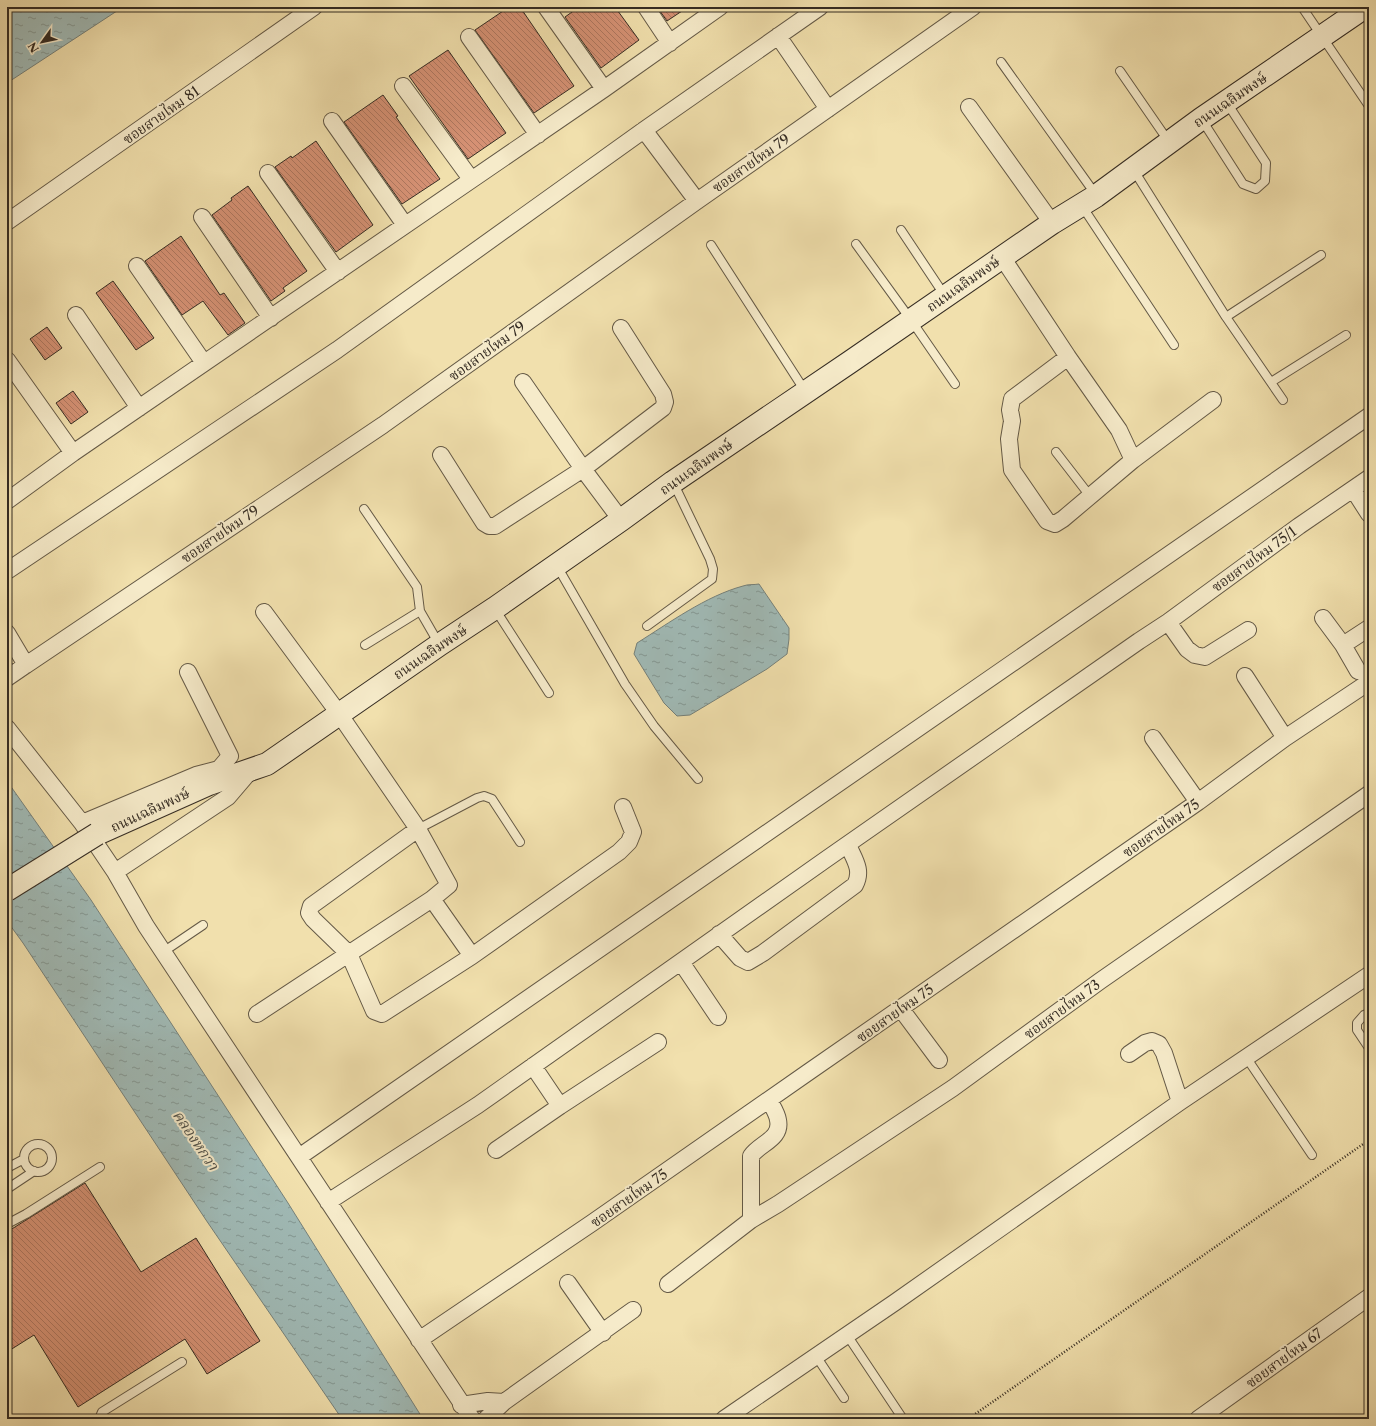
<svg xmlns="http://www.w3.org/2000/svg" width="1376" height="1426" font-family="'Libre Caslon Text','Noto Serif Thai',serif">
	<defs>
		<pattern id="water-ripples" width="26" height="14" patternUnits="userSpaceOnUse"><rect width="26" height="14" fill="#a0bab6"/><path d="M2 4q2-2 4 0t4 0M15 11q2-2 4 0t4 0" fill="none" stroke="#839794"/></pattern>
		<pattern id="building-back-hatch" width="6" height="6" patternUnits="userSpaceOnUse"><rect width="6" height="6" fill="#d59174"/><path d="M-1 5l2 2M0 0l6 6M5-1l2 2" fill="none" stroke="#ae775f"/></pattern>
	</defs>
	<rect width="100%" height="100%" fill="#f1e0ad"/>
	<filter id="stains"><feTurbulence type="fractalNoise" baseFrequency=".005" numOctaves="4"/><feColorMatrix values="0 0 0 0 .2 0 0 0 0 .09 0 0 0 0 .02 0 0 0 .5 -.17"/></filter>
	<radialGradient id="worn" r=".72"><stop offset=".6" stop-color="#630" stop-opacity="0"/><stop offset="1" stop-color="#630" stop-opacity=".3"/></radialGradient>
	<path fill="url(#water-ripples)" stroke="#75817b" d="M7,7H123L7,83Z
		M759,584L789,628V639L787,654L767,669L690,715L677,716L664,703L634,654L637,643C669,623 706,596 743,586C748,584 754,585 759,584Z
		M7,781L91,900L288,1203L423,1419H342L206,1220L23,943L7,921Z"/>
	<path fill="url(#building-back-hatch)" stroke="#352c23" d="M509,7H520L574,86L534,113L475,30Z
		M579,7H615L639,40L601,68L565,17Z
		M657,7H688L667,21Z
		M448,50L506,133L468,159L409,76Z
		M383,95L398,116L396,117L440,179L402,204L344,122Z
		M316,141L373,225L336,252L275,167L291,156L292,158Z
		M248,186L307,271L283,288L285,291L271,301L212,215L232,200L231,198Z
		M181,236L220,295L224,293L245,323L228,335L203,301L182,315L145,261Z
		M113,281L154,338L136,350L96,293Z
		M47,327L62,348L45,360L30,339Z
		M73,391L88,412L71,424L56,403Z
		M85,1183L141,1272L196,1238L260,1341L207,1374L185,1339L78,1407L34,1335L7,1352V1232Z"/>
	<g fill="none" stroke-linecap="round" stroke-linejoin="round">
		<defs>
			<path id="service" d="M1302,7L1369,106
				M1001,62L1096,195
				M1120,71L1169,142
				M1202,120L1243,184L1256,189L1265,181L1266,163L1227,103
				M1133,169L1226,317L1283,400
				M1082,206L1174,345
				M901,230L945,296
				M856,244L911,320L955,384
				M711,245L805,391
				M1226,317L1321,255
				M1271,382L1346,335
				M1056,452L1090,496
				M364,509L417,587L420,611L439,644
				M557,566L625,684L654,726L698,779
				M495,609L549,693
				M647,626L712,579L713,569L710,559L673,482
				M365,645L420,611
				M418,829L477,798L484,796L492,799L520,842
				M163,952L203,925
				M1369,1013L1364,1015L1357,1023V1030L1369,1048
				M1246,1057L1312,1155
				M24 1158a14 14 0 1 1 28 0a14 14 0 1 1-28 0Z
				M7,1168L24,1159
				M7,1189L34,1171
				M7,1221L9,1223L26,1214L100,1167
				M847,1335L903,1419
				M816,1356L844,1398
				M99,1419L102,1412L182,1362"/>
			<path id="minor" d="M546,7L604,89
				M646,7L670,43
				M778,36L828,109
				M469,37L538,135
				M403,86L471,179
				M969,107L1052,223
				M332,121L405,225
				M644,130L697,201
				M268,173L338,272
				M202,217L271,318
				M7,222L314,7
				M1002,257L1068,357L1119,430L1133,460L1063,519L1055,524L1047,521L1012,470L1009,439L1012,421L1010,410L1012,399L1068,357
				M137,266L204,363
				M76,315L139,408
				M7,360L73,453
				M523,382L583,469L621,520
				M441,455L484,523L489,526H495L583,469L663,408L665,402L663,394L621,328
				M1133,460L1213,400
				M1353,489L1369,514
				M7,501L73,453L604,89L720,7
				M7,571L337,350L644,130L820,7
				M264,612L340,715L418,829L449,885L432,899L472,956
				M1323,618L1343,645L1358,671
				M1168,622L1187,649L1195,655L1205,657L1248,630
				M7,633L26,665L383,425L697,201L973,7
				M1343,645L1369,628
				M1245,676L1285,738
				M7,678L26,665
				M7,728L82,823L115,872L146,926L472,1419
				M1153,738L1198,802
				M82,823L196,775L219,769L230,756L188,672
				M418,829L311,906L309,913L313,919L349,954L374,1011L382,1014L472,956L619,852L629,842L633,832L623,807
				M115,872L228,797L251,770
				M719,934L740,958L748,962L763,953L855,885C863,870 854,859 848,845
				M681,962L718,1017
				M901,1009L939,1060
				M257,1014L432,899
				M1129,1054L1145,1043L1152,1041L1159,1044L1164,1053L1180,1102
				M533,1066L560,1106
				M496,1150L560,1106L658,1042
				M299,1157L1369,416
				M328,1202L478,1105L825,860L1139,641L1168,622L1299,526L1369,478
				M751,1220L778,1204L953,1088L1100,981L1369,794
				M568,1283L603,1333
				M668,1284L751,1220V1156C760,1143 782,1139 778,1120C777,1113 772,1106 769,1100
				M419,1340L592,1223L810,1071L1198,802L1285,738L1369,682
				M461,1405L488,1401L504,1402
				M486,1419L504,1402L633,1310
				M724,1419L894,1303L1180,1102L1369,975
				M1198,1419L1369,1297"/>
			<path id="secondary" d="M97,834L209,784L267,764L439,645L495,608L621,520L673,482L850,362L1052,223L1096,196L1201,119L1365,7"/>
		</defs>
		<use href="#service" stroke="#645946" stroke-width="10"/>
		<use href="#minor" stroke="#645946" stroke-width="18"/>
		<use href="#secondary" stroke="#352c23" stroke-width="24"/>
		<path stroke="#352c23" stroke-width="2.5" stroke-dasharray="1 2" stroke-linecap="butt" d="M968,1419L1369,1140"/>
		<use href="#service" stroke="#f6ebca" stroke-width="8"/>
		<use href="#minor" stroke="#f6ebca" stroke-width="16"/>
		<use href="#secondary" stroke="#f6ebca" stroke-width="22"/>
		<defs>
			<path id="secondary-bridge" d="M7,890L97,834"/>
		</defs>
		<use href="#secondary-bridge" stroke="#352c23" stroke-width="24" stroke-linecap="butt"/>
		<use href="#secondary-bridge" stroke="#f6ebca" stroke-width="22"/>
	</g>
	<g text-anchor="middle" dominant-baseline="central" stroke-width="4" stroke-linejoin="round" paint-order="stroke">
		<g font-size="14" fill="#352c23" stroke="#f6ebca">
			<text transform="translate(1230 100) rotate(-34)">ถนนเฉลิมพงษ์</text>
			<text transform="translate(161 115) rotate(-35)">ซอยสายไหม 81</text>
			<text transform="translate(751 163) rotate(-35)">ซอยสายไหม 79</text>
			<text transform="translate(963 284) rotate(-35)">ถนนเฉลิมพงษ์</text>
			<text transform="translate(487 351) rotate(-36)">ซอยสายไหม 79</text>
			<text transform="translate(696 467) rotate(-35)">ถนนเฉลิมพงษ์</text>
			<text transform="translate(220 534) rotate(-34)">ซอยสายไหม 79</text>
			<text transform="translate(1254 559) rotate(-36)">ซอยสายไหม 75/1</text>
			<text transform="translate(430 652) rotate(-34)">ถนนเฉลิมพงษ์</text>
			<text transform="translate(150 810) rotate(-25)">ถนนเฉลิมพงษ์</text>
			<text transform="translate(1161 828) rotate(-35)">ซอยสายไหม 75</text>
			<text transform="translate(1062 1009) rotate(-36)">ซอยสายไหม 73</text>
			<text transform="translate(895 1013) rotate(-35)">ซอยสายไหม 75</text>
			<text transform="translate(629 1198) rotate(-35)">ซอยสายไหม 75</text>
			<text transform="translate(1284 1358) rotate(-36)">ซอยสายไหม 67</text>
		</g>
		<g font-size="15" font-style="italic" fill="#505048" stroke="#f6ebca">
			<text transform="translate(196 1140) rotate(56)">คลองหกวา</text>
		</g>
	</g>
	<rect width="1376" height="1426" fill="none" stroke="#f1e0ad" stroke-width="24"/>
	<rect x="8" y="8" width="1360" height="1410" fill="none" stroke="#352c23" stroke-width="2"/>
	<rect x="12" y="12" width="1352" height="1402" fill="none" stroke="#352c23"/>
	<g transform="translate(42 42) rotate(237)" stroke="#f6ebca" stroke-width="3" paint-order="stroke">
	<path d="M0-3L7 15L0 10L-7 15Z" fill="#352c23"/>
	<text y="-6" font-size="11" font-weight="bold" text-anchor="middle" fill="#352c23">N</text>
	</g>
	<rect width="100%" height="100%" filter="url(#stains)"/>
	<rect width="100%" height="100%" fill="url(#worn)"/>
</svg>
